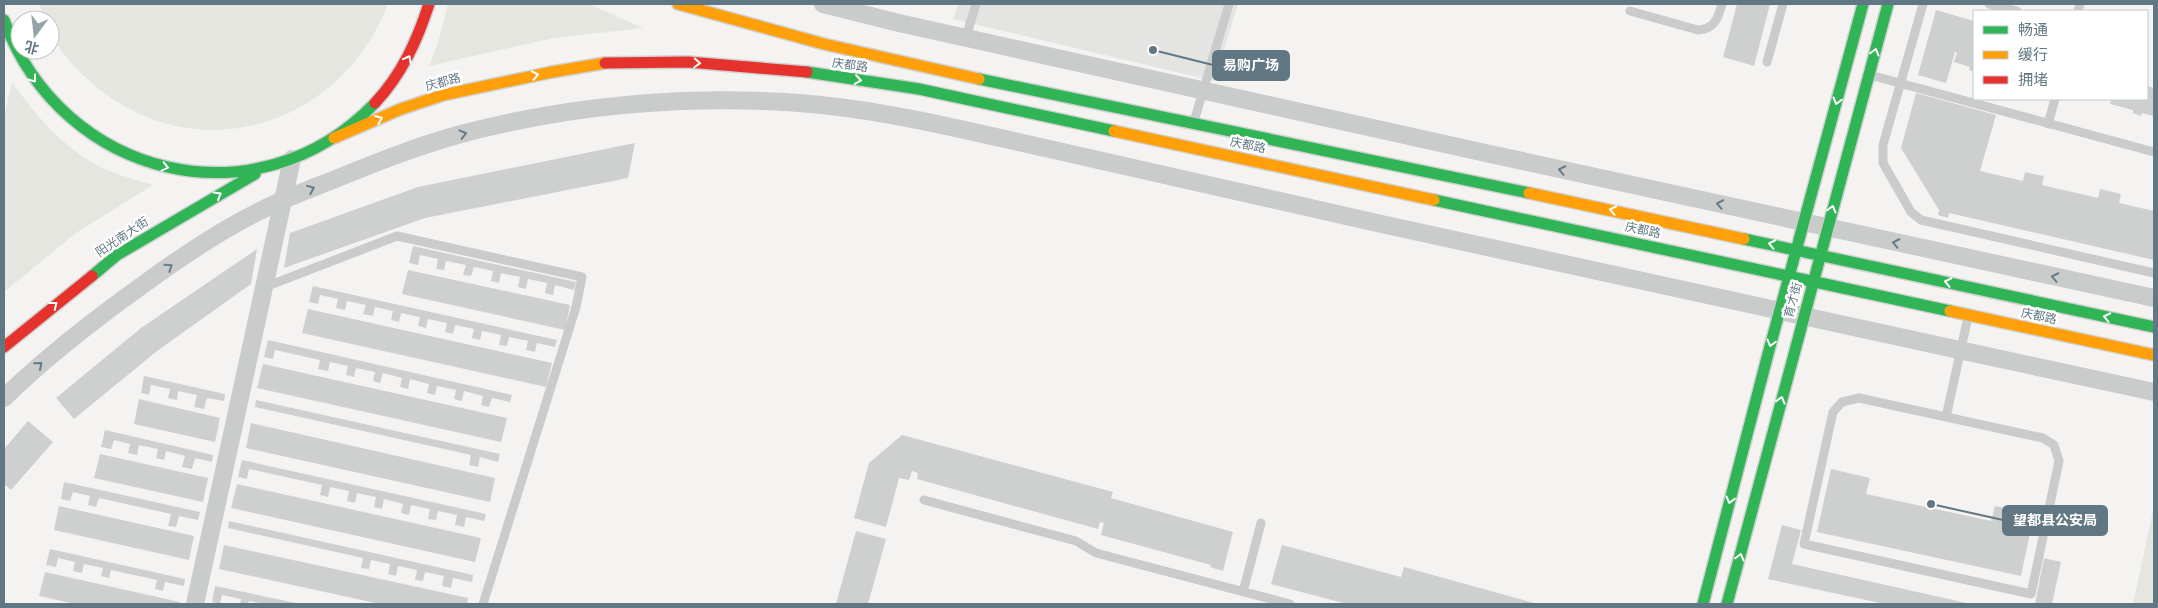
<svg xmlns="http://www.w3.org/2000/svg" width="2158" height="608" font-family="'Asap Condensed','Noto Sans SC',sans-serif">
	<rect width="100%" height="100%" fill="#f4f3f1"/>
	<path fill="#e4e5e3" d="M958,4H1238L1214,81L953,19Z"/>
	<path fill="#e4e6df" d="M39,4H388C339,132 187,173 85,77C70,63 50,41 50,20H45Z
		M448,4H589L643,28L554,38L429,66L438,43Z
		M12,82C36,116 66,151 105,169C120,176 137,180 153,185L76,233L4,292V118Z
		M2154,506V604H2133Z"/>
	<path fill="#cecfcf" d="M1737,4H1770L1754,66L1723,57Z
		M1936,10L1974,21V72L1969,70L1970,67L1954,62L1957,53L1955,52L1946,83L1918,75Z
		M2147,86L2154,88V116L2142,113L2141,116L2133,113V110L2110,104L2111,99H2147Z
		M1916,93L1996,115L1980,171L2023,181L2025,172L2044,176L2042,185L2098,198L2100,189L2121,194L2119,203L2154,211V260L1949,213L1948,218L1938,215L1939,210L1901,148Z
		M635,143L628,178L425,218L284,268L290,233L418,187Z
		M413,246L576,282L574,290L555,285L553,295L545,293L547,283L528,279L526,289L518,287L520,277L501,273L499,283L491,281L493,271L474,267L471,276L463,275L466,265L446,261L444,270L436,269L438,259L420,255L418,265L409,263Z
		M257,249L251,284L157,351L74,419L56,398L141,328Z
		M408,270L570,305L565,330L402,294Z
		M313,286L557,340L555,347L537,343L535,352L526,350L528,341L509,337L507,346L499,345L501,335L482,331L480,340L472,338L474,329L455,325L453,334L445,332L447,323L428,319L426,328L418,326L420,317L401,313L399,322L391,320L393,311L375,307L373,316L363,314L366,305L347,301L345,310L336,308L338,299L320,295L318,304L309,302Z
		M308,309L552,363L546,387L302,333Z
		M268,340L512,395L510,402L492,398L489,407L481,405L483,396L464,391L462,401L454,399L456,390L437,386L435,395L427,393L429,384L410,379L408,389L400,387L402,378L383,373L380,383L373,381L375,372L356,368L354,377L346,375L348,366L330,362L328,371L318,369L320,360L275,350L273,359L264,357Z
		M263,364L507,418L501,442L257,388Z
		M144,376L225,394L224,401L207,398L204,409L194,407L197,395L178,391L177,400L168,398L170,389L151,385L149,395L141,393Z
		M139,399L220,418L215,442L134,424Z
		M256,400L500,454L498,462L480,457L478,467L469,465L471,455L255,407Z
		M28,421L53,442L11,490L4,484V449Z
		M251,423L495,478L490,502L246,448Z
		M105,430L213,455L212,462L195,458L192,469L182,467L185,456L166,451L164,460L156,458L158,449L139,445L137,455L128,453L130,444L114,440L111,449L101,447Z
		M902,435L1113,492L1111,498L1233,532L1223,571L1210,567L1211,565L1101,535L1104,523L1100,522L1098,529L917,479L918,473L912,471L909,480L899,478L886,527L854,518L869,463Z
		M100,454L208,478L203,502L94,478Z
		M242,460L486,514L484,521L466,517L464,527L455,525L457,515L438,511L436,520L428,519L430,509L411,505L409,515L401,513L403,504L384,499L382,509L374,507L376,497L357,493L355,503L347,501L349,491L330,487L328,497L320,495L322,485L249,469L247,479L238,477Z
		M1831,469L1870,478L1866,494L1991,521L1995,506L2034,514L2021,576L1817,532Z
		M64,482L200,512L198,520L179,516L176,527L168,526L171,514L99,498L96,507L88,505L90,496L73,492L70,501L61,499Z
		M237,484L481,538L475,562L231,508Z
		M59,506L194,536L189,560L54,530Z
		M229,521L473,575L472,582L453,578L451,588L442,586L444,576L425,572L423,581L415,580L417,570L398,566L396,576L388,574L390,564L371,560L369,569L361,568L363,558L228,528Z
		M1782,525L1801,530L1792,564L1971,604H1885L1768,579Z
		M856,531L886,539L868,604H836Z
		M224,545L468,598L467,604H380L219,569Z
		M1282,545L1401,577L1404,567L1538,604H1347L1271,584Z
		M50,549L185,579L184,586L165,582L163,591L155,589L157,580L111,570L109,578L101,576L103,568L84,564L82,573L73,571L75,562L58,558L56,567L46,565Z
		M2044,558L2061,562L2052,604H2035Z
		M45,572L180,602V604H75L39,596Z
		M215,586L296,603V604H266L249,601L248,604H240L241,599L222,595L220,604L212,602Z"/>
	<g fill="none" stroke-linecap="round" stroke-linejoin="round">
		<defs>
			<path id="fast" d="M4,20C62,178 257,226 375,103
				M807,72L919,89L1114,131
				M979,79L1529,193
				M1434,200L1950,311
				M1744,239L2154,327
				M92,276L117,255L255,174
				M1703,604L1768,354L1863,4
				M1727,604L1888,4"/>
			<path id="slow" d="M678,4L824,44L979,79
				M1114,131L1434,200
				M334,138L401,109L443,95L552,72L605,63
				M1529,193L1744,239
				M1950,311L2154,355"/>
			<path id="jam" d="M605,63L688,62L807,72
				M375,103C402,74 417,41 429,4
				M4,347L92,276"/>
		</defs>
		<use href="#fast" stroke="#d0d1d1" stroke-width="14"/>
		<use href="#slow" stroke="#d0d1d1" stroke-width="14"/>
		<use href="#jam" stroke="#d0d1d1" stroke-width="14"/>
		<path stroke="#cacccc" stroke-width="9" d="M1923,4L1883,145V163L1911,212L1921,220L2154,273
			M1989,4L2017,11
			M1630,11L1698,30C1714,29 1718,19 1722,4
			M2078,11L2080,4
			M966,37L976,4
			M1767,62L1783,4
			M1870,75L2154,152
			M1195,118L1229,4
			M2048,124L2055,99
			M265,287L397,236L582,277L576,307L483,604
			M1859,398L2043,438L2054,445L2059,461L2031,594L1804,544L1833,412L1842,402Z
			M1946,417L1968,317
			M924,500L1076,541L1096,553L1290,604
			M1243,592L1261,523"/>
		<path stroke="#cacccc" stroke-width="18" d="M823,4L899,23L1490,154L2154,298
			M4,398C47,356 95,319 144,284C181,257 219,231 260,211C283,199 308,190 333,180C375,163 417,146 461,134C570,105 687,95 799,103C882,109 964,130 1045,148C1156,173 1266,198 1377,223C1636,281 1895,336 2154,392
			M195,604L292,159"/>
		<use href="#fast" stroke="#30b455" stroke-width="11"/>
		<use href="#slow" stroke="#ff9f0a" stroke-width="11"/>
		<use href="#jam" stroke="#e5322d" stroke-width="11"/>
	</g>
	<defs><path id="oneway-chevron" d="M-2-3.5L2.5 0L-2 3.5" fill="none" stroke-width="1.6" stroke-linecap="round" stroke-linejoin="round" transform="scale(1.25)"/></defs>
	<g stroke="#fff">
		<use href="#oneway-chevron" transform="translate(1875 52) rotate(-75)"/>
		<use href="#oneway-chevron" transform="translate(408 59) rotate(-62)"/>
		<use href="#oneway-chevron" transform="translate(697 63) rotate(3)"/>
		<use href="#oneway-chevron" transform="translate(535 75) rotate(-12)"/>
		<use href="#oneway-chevron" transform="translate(33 79) rotate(54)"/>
		<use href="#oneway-chevron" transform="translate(858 80) rotate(8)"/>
		<use href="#oneway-chevron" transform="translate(1837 101) rotate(105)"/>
		<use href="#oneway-chevron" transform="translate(379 119) rotate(-23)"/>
		<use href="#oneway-chevron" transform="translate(165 167) rotate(13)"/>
		<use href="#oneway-chevron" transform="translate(218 195) rotate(-30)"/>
		<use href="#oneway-chevron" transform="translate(1832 209) rotate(-75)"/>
		<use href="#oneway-chevron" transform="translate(1613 210) rotate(-168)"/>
		<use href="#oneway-chevron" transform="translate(1772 244) rotate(-168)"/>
		<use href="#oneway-chevron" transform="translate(1948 282) rotate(-168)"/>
		<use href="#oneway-chevron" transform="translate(54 305) rotate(-38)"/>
		<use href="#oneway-chevron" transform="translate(2107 317) rotate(-168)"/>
		<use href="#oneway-chevron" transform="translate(1771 343) rotate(105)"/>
		<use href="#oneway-chevron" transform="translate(1781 400) rotate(-75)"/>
		<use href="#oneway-chevron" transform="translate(1730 500) rotate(105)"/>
		<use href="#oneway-chevron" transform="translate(1740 557) rotate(-75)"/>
	</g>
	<g stroke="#667b87">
		<use href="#oneway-chevron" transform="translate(463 134) rotate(-14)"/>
		<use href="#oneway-chevron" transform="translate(1562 170) rotate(-168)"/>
		<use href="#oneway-chevron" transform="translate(311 189) rotate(-22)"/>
		<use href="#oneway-chevron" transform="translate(1720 204) rotate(-168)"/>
		<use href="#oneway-chevron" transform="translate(1896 243) rotate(-168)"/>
		<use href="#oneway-chevron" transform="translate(169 267) rotate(-34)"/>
		<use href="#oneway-chevron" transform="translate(2055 277) rotate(-168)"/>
		<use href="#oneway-chevron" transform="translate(39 365) rotate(-41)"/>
	</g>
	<g text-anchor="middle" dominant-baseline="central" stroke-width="5" stroke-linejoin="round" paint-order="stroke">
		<g font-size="12" fill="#617783" stroke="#fff">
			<text transform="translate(850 65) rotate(8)">庆都路</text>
			<text transform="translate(443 82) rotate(-15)">庆都路</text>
			<text transform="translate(1248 145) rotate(12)">庆都路</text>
			<text transform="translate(1643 230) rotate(12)">庆都路</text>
			<text transform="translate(122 237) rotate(-34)">阳光南大街</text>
			<text transform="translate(1793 300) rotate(-75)">育才街</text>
			<text transform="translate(2039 316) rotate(12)">庆都路</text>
		</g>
	</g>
	<path fill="none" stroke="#617783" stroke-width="2" d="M1153 50L1213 65M1931 504L2003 520"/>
	<g fill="#617783" stroke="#fff" stroke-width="2">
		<circle cx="1153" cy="50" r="5"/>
		<circle cx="1931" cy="504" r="5"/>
	</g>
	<g fill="#617783" stroke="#617783" stroke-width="2">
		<rect x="1213" y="51" width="76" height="29" rx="5"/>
		<rect x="2003" y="506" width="104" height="29" rx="5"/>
	</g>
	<g font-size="14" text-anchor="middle" font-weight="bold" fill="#fff">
		<text x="1251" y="70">易购广场</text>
		<text x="2055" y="525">望都县公安局</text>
	</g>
	<rect width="2158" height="608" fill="none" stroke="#617783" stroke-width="10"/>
	<rect x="1973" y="10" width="175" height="90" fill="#ffffff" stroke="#c0c9cd"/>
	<rect x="1983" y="26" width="25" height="8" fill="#30b455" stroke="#c0c9cd"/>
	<text x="2018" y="35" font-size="15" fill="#617783">畅通</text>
	<rect x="1983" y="51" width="25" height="8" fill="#ff9f0a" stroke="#c0c9cd"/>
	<text x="2018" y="60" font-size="15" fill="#617783">缓行</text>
	<rect x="1983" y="76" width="25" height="8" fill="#e5322d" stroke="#c0c9cd"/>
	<text x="2018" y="85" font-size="15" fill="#617783">拥堵</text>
	<g transform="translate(35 35) rotate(195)"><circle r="24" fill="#ffffff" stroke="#c0c9cd"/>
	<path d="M0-4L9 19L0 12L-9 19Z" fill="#94a2aa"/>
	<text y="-8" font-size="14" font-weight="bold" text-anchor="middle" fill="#617783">北</text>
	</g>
</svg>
